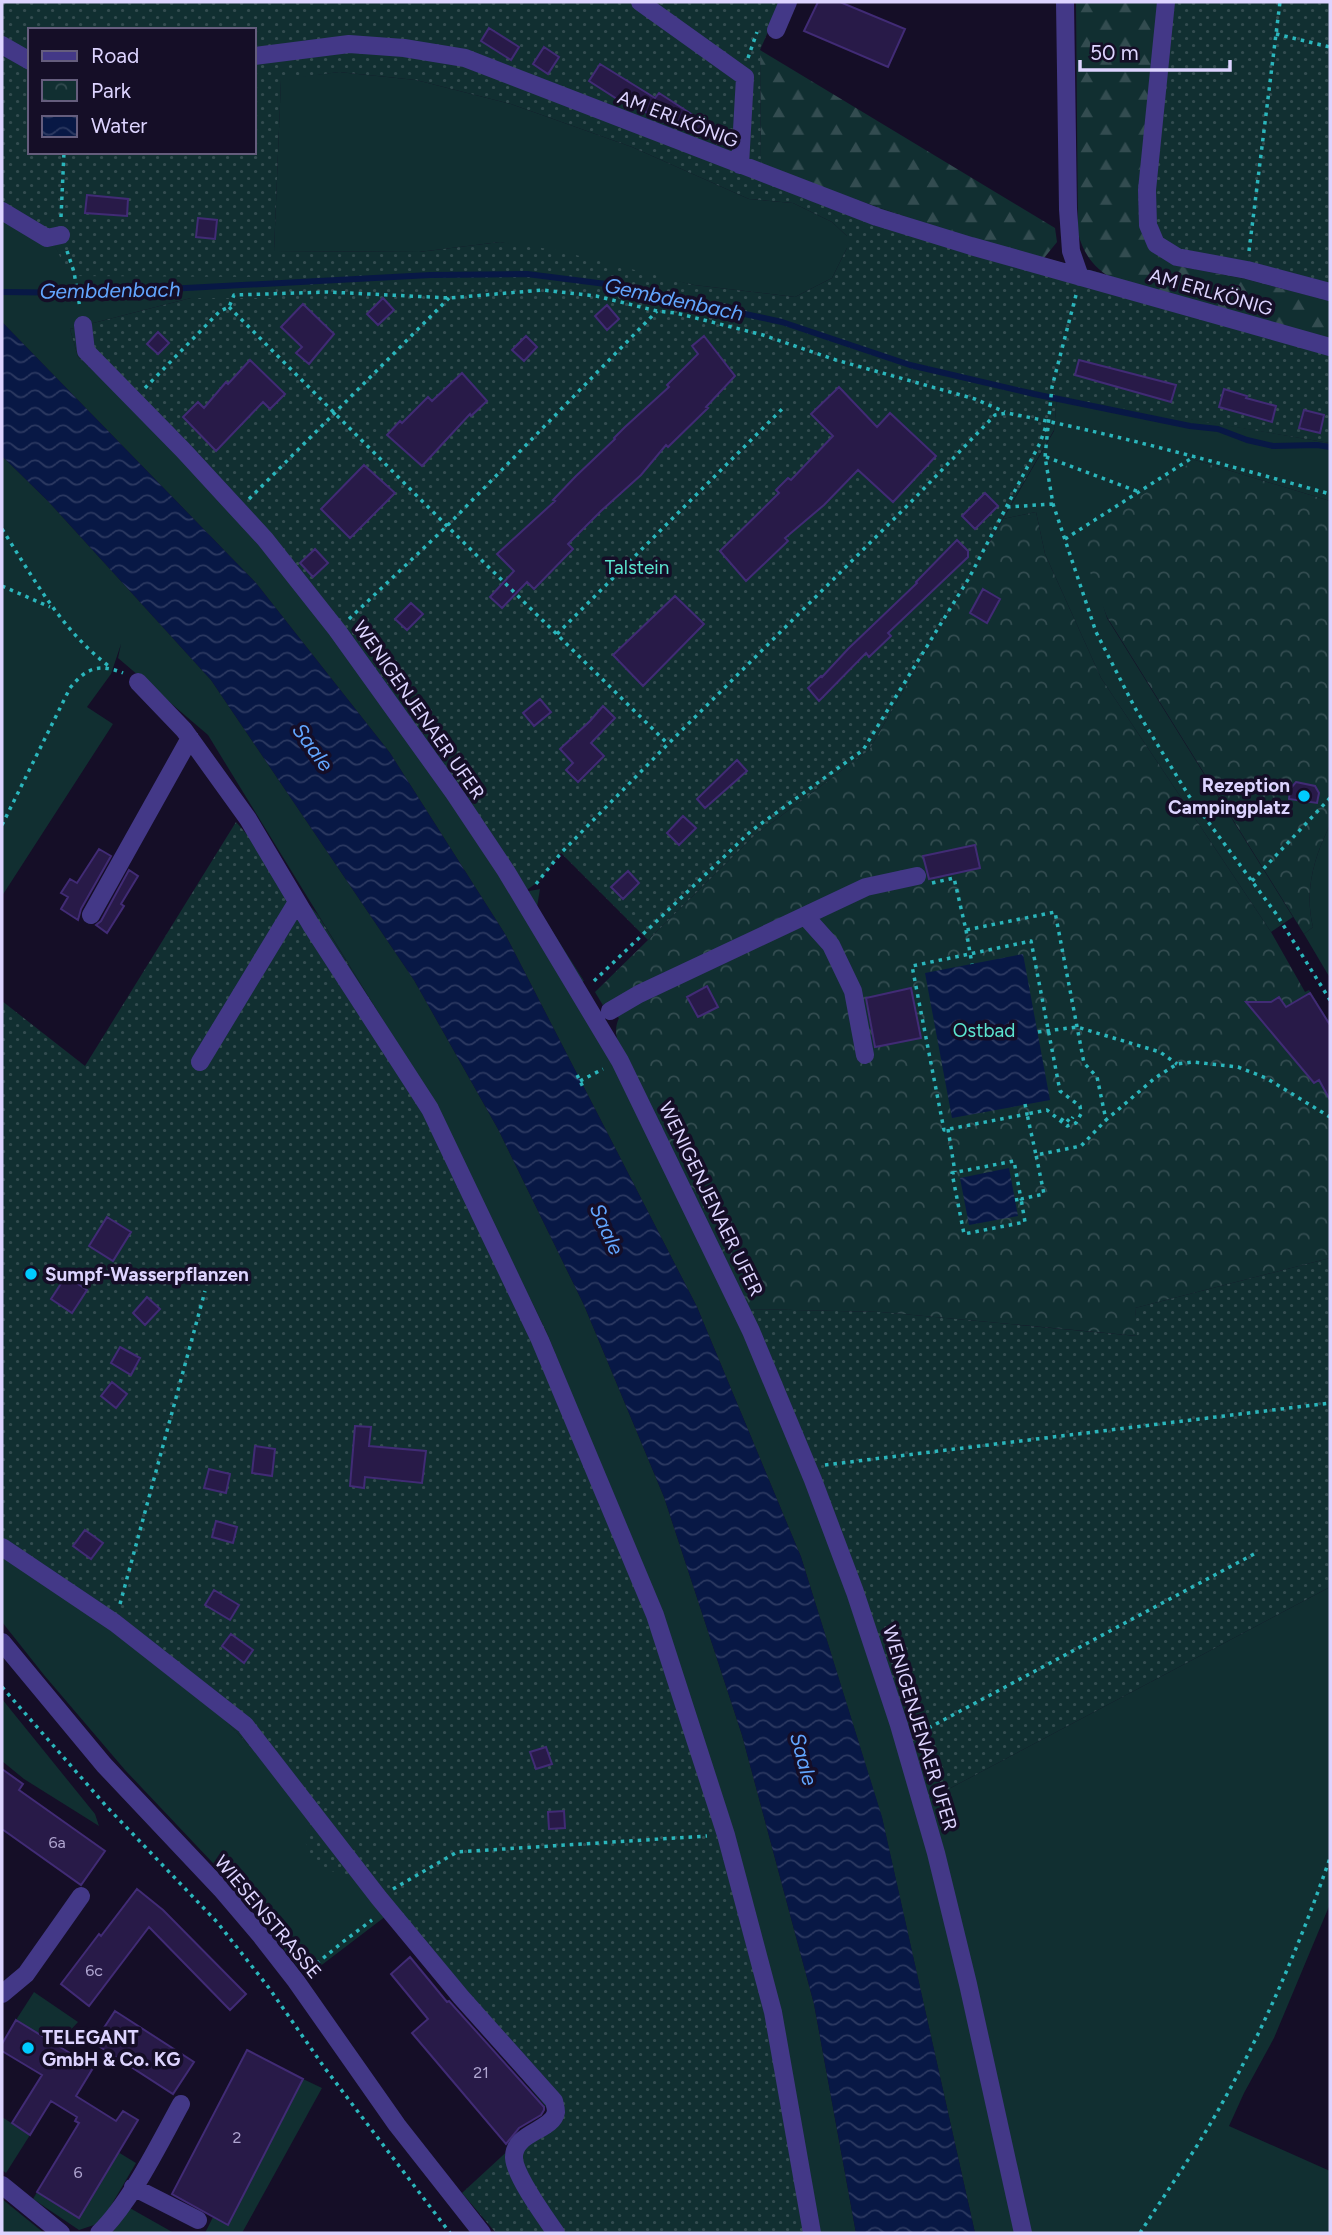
<svg xmlns="http://www.w3.org/2000/svg" width="1332" height="2235" font-family="Figtree,sans-serif">
	<defs>
		<pattern id="forest-firs" width="22" height="20" patternUnits="userSpaceOnUse" patternTransform="scale(1.75)"><rect width="22" height="20" fill="#112f31"/><path d="M5 1l3.5 6h-7zM16 11l3.5 6h-7z" fill="#334c50"/></pattern>
		<pattern id="park-crowns" width="20" height="18" patternUnits="userSpaceOnUse" patternTransform="scale(1.75)"><rect width="20" height="18" fill="#112f31"/><path d="M2 6a3 3 0 1 1 6 0M12 15a3 3 0 1 1 6 0" fill="none" stroke="#334c50"/></pattern>
		<pattern id="garden-dots" width="8" height="8" patternUnits="userSpaceOnUse" patternTransform="scale(1.75)"><rect width="8" height="8" fill="#112f31"/><path d="M2 2h.1M6 6h.1" fill="none" stroke="#334c50" stroke-width="1.8" stroke-linecap="round"/></pattern>
		<pattern id="water-waves" width="16" height="10" patternUnits="userSpaceOnUse" patternTransform="scale(1.75)"><rect width="16" height="10" fill="#081845"/><path d="M0 5q4-4 8 0t8 0" fill="none" stroke="#2c3961"/></pattern>
	</defs>
	<rect width="100%" height="100%" fill="#150e27"/>
	<path fill="#112f31" d="M339,72L416,80L511,104L632,147L749,199L793,203L832,222L847,236V248L832,278L795,297L694,285L500,242L419,252L274,251L281,79Z
		M2,205L48,231L70,276H273L277,298H191L70,329L78,357L147,420L230,509L329,632L524,892L540,889L537,907L584,981L572,987L616,1063L706,1248L809,1482L917,1803L1018,2233H975L882,1818L801,1557L697,1307L505,934L390,753L256,583L2,322Z
		M1057,396L1330,443V501L1195,460L1100,595L1107,618L1293,917L1271,932L1101,678L1045,554L1036,512L1003,519L1054,431Z
		M2,456L48,501L211,680L414,980L498,1129L584,1305L664,1497L742,1735L814,2004L856,2233H820L660,1614L547,1333L435,1105L208,735L118,658L121,644L111,674L87,707L113,724L2,896Z
		M1330,825V978L1304,934L1313,927C1304,891 1314,857 1330,825Z
		M2,1556L80,1606L224,1719L260,1757L386,1916L306,1977L228,1879L125,1770L44,1675L2,1622Z
		M1330,1587V1904L1274,2038L1244,2093L1229,2126L1330,2171V2233H1028L926,1801Z
		M2,1699L95,1814L99,1826L24,1779L2,1761Z
		M34,1992L78,2022L57,2045L16,2020Z
		M303,2079L322,2088L242,2233H205L213,2217L228,2224Z
		M2,2117L30,2135L6,2173L2,2170Z
		M118,2152L136,2163L109,2209L97,2224L79,2230L33,2199L37,2192L79,2218Z
		M2,2199L44,2233H2Z
		M128,2207L174,2233H112Z"/>
	<path fill="url(#forest-firs)" d="M1076,2H1158L1173,265L1245,279L1330,301V339L1116,281C1096,270 1084,256 1078,233Z
		M760,50L1055,228L1057,242L1044,258L959,235L761,167Z"/>
	<path fill="url(#park-crowns)" d="M1195,460L1330,501V825C1314,857 1304,891 1313,927L1304,934L1107,617L1077,538Z
		M1036,512L1045,554L1101,678L1271,932L1305,992L1309,990L1330,1023V1258L1135,1308L1138,1336L881,1312L746,1309L625,1059C619,1044 612,1033 619,1018L604,1007L595,992L754,836L869,750L1003,519Z"/>
	<path fill="url(#garden-dots)" fill-rule="evenodd" d="M2,2H781L760,50L761,167L959,235L1101,273L1116,281L1330,339V443L1057,397L1054,430L869,750L754,836L648,940L561,853L539,881L524,892L329,632L230,509L147,420L78,357L70,329L191,298H277L273,277L69,276L48,231L2,205ZM30,30H254V152H30ZM339,72L416,80L511,104L632,147L749,199L793,203L832,222L847,236V248L832,278L795,297L694,285L556,250L500,242L419,252L274,251L281,80Z
		M1158,2H1330V301L1245,279L1173,265L1149,250L1139,226L1138,189Z
		M236,822L318,915L435,1105L547,1333L660,1614L733,1832L820,2233H496L462,2193L550,2112L357,1879L328,1870L307,1852L305,1836L310,1820L260,1757L224,1719L132,1640L2,1556V1001L85,1066Z
		M1330,1258V1587L926,1801L746,1309L881,1312L1137,1336L1135,1308Z"/>
	<path fill="url(#water-waves)" d="M2,322L256,583L390,753L505,934L697,1307L801,1557L882,1817L975,2233H856L814,2004L742,1735L664,1497L584,1305L498,1129L414,980L211,680L48,501L2,456Z
		M1023,954L1050,1100L952,1118L925,973Z
		M1009,1168L1018,1216L969,1225L960,1178Z"/>
	<g fill="none" stroke-linecap="round" stroke-linejoin="round">
		<path stroke="#081845" stroke-width="6" d="M2,292L93,293L430,275L527,274L606,284L782,322L910,365L1034,394L1190,426L1218,429L1247,440L1273,446L1317,445L1330,447"/>
	</g>
	<path fill="#281a48" stroke="#412b75" stroke-width="2" d="M818,2H840L905,29L888,67L804,31Z
		M489,28L519,47L511,60L481,41Z
		M544,47L559,57L548,74L533,64Z
		M600,64L655,98L659,93L716,130L711,138L661,115L658,120L630,102L628,106L589,81Z
		M87,195L128,199L127,216L85,213Z
		M198,218L217,220L215,239L196,237Z
		M383,298L394,310L378,325L367,314Z
		M303,304L334,334L309,364L296,353L302,347L281,327Z
		M607,305L619,319L607,330L595,316Z
		M158,332L169,343L158,354L147,344Z
		M526,336L537,347L524,361L512,350Z
		M704,336L735,376L706,407L708,408L668,447L666,445L641,475L601,511L568,544L573,549L534,589L527,582L502,608L490,597L514,571L497,554L555,501L553,500L576,476L615,439L614,438L625,427L669,387L667,385L698,354L692,346Z
		M250,360L285,394L270,409L263,402L216,451L183,417L198,402L204,408L226,382L228,384Z
		M1079,360L1176,385L1171,402L1075,375Z
		M462,373L487,401L471,416L470,414L422,466L387,435L400,421L402,423L428,397L432,401Z
		M839,387L877,427L890,413L936,456L893,502L858,470L824,505L785,538L788,541L746,581L720,551L779,493L776,490L788,478L791,480L833,436L811,414Z
		M1224,389L1247,396L1246,398L1276,406L1272,422L1219,407Z
		M1304,410L1324,415L1320,433L1299,428Z
		M364,465L395,493L350,538L321,509Z
		M985,493L998,506L975,529L962,516Z
		M957,540L968,551V557L888,633L891,636L869,657L866,653L819,701L808,688L821,676L822,677L848,649L917,583L916,582Z
		M315,549L328,563L313,577L300,563Z
		M983,589L1000,599L987,623L970,613Z
		M675,596L704,624L643,686L613,655Z
		M411,603L423,614L407,630L395,619Z
		M540,699L551,712L534,726L523,713Z
		M603,706L615,718L591,743L604,756L578,782L566,770L573,763L560,749L590,721Z
		M737,760L747,771L705,808L697,799Z
		M1296,782L1315,786L1319,793L1317,803L1289,799L1290,789Z
		M683,816L696,828L679,845L667,833Z
		M975,845L980,868L929,879L923,856Z
		M99,849L111,856L81,909L78,920L61,909L68,897L61,893L70,879L77,883Z
		M129,870L138,876L121,904L124,906L107,933L96,925L101,921Z
		M628,871L639,883L623,899L611,887Z
		M707,986L718,1007L698,1017L687,997Z
		M911,988L921,1038L875,1047L866,998Z
		M1310,993L1330,1025V1100L1319,1080L1314,1083L1246,1002H1271L1279,997L1286,1007Z
		M107,1217L131,1232L113,1261L89,1246Z
		M66,1276L87,1290L72,1313L51,1299Z
		M147,1297L160,1309L145,1325L133,1313Z
		M120,1347L140,1358L131,1375L111,1363Z
		M112,1382L127,1394L116,1408L101,1396Z
		M355,1426L371,1427L369,1446L426,1451L422,1483L365,1477L364,1488L350,1486Z
		M255,1446L275,1449L272,1476L252,1473Z
		M209,1469L230,1474L226,1493L204,1488Z
		M216,1521L237,1527L233,1543L212,1537Z
		M85,1530L103,1543L91,1559L73,1546Z
		M214,1590L239,1605L230,1620L205,1605Z
		M231,1634L253,1650L244,1663L222,1646Z
		M546,1747L552,1764L536,1769L530,1752Z
		M2,1769L23,1784L19,1790L105,1851L81,1885L2,1829Z
		M564,1811L565,1828L549,1829L548,1812Z
		M137,1889L163,1910L246,1994L230,2010L149,1927L89,2006L61,1984L99,1934L101,1936Z
		M410,1957L447,2002L449,2001L544,2107V2110L541,2115L519,2128L506,2144L412,2033L428,2019L391,1974Z
		M115,2011L194,2062L173,2094L94,2043Z
		M16,2020L78,2058L81,2054L96,2063L76,2096L116,2121L123,2111L138,2120L79,2218L37,2192L79,2123L75,2121L77,2117L51,2101L30,2135L12,2123L42,2075L2,2051V2044Z
		M247,2050L303,2079L228,2225L172,2194Z"/>
	<g fill="none" stroke-linecap="round" stroke-linejoin="round">
		<path stroke="#2bb6bc" stroke-width="3.5" stroke-dasharray="3.5 5" stroke-linecap="butt" d="M1276,34L1330,47
			M748,58L757,32
			M61,217L64,152
			M67,251L74,272L80,308
			M1249,251L1280,2
			M1076,295L1052,387L1045,457L1053,504L1096,632L1135,708L1189,796L1277,915L1330,1000
			M229,307L447,526L668,744
			M145,388L220,311L229,307L234,295L328,292L450,298L542,290L596,296L657,311L676,313L763,335L836,360L975,399L1005,412
			M1046,457L1139,492
			M249,499L449,298
			M1007,507L1053,504
			M2,529C34,579 62,631 110,667
			M1065,539L1195,456
			M2,586L50,607
			M349,619L447,526L657,311
			M557,634L784,407
			M2,825L70,688C86,668 99,663 123,673
			M1252,881L1330,798
			M932,883L954,878L966,930L1055,912L1084,1063L1097,1077L1106,1120L1155,1078L1177,1064L1193,1062L1238,1067L1266,1078L1330,1117
			M536,884L561,853L668,744L909,504L995,415L1007,413C1116,434 1223,464 1330,494
			M966,930L972,964
			M594,981L751,831L863,750L969,578L1040,443L1046,426
			M1038,1032L1077,1027L1160,1052L1177,1064
			M577,1075L583,1087
			M580,1081L603,1069
			M1025,1104L1027,1114L944,1130L912,966L1031,941L1060,1091L1080,1106L1081,1114L1076,1123L1067,1126L1047,1110L1027,1114L1036,1155
			M1061,1121L1064,1117L1070,1122L1073,1117
			M948,1129L955,1172
			M1015,1200L1021,1199L1025,1222L964,1234L952,1173L1014,1161L1021,1199L1044,1194L1036,1155L1081,1146L1106,1120
			M825,1465L1330,1403
			M120,1604L205,1291
			M2,1687L107,1807L217,1922L269,1988L324,2067L450,2233
			M921,1732L1254,1554
			M393,1889L457,1852L707,1836
			M310,1969L344,1941L372,1920
			M1140,2233C1167,2191 1196,2150 1220,2107C1265,2027 1300,1944 1330,1858"/>
		<path stroke="#433887" stroke-width="18" d="M640,2L745,77L740,165
			M1065,2L1068,209L1071,251L1080,277
			M1166,2L1147,190L1148,225L1156,244L1177,257L1247,270L1330,292
			M776,30L788,2
			M2,45L30,61
			M254,56L349,44L404,48L465,58L877,217L971,246L1330,347
			M2,211L47,238L61,235
			M83,325L86,351L183,450L265,539L337,630L454,793L506,871L620,1061L751,1331L813,1480L855,1592L899,1725L936,1853L968,1984L1023,2233
			M138,682L184,730L248,819L311,925L430,1109L540,1340L655,1615L726,1835L773,2012L812,2233
			M91,915L190,738
			M805,916L831,945L853,991L865,1055
			M610,1011L639,994L866,887L917,876
			M200,1062L297,902
			M2,1547L115,1623L245,1725L379,1898L461,1997L554,2101C555,2105 556,2108 556,2112C553,2131 513,2132 514,2158C515,2176 545,2217 556,2233
			M2,1642L104,1765L221,1889L261,1936L296,1981L397,2125L482,2233
			M2,1994L26,1974L81,1896
			M2,2185L61,2233
			M133,2187L198,2220
			M99,2233C131,2202 159,2144 181,2104"/>
	</g>
	<g fill="#00cbff" stroke="#150e27" stroke-width="2.5">
		<circle cx="1304" cy="796" r="7"/>
		<circle cx="31" cy="1274" r="7"/>
		<circle cx="28" cy="2048" r="7"/>
	</g>
	<g text-anchor="middle" dominant-baseline="central" stroke-width="7" stroke-linejoin="round" paint-order="stroke">
		<g font-size="16" fill="#b0a6d1">
			<text x="57" y="1842">6a</text>
			<text x="94" y="1970">6c</text>
			<text x="481" y="2072">21</text>
			<text x="237" y="2137">2</text>
			<text x="78" y="2172">6</text>
		</g>
		<g font-size="19" fill="#ddd4ff" stroke="#150e27">
			<text transform="translate(678 119) rotate(21)">AM ERLKÖNIG</text>
			<text transform="translate(1211 292) rotate(16)">AM ERLKÖNIG</text>
			<text transform="translate(419 710) rotate(55)">WENIGENJENAER UFER</text>
			<text transform="translate(711 1199) rotate(64)">WENIGENJENAER UFER</text>
			<text transform="translate(920 1728) rotate(73)">WENIGENJENAER UFER</text>
			<text transform="translate(268 1917) rotate(50)">WIESENSTRASSE</text>
		</g>
		<g font-size="19" fill="#5be4cf" stroke="#150e27">
			<text x="637" y="567">Talstein</text>
			<text x="984" y="1030">Ostbad</text>
		</g>
		<g font-size="19" font-weight="bold" fill="#ddd4ff" stroke="#150e27" text-anchor="start">
			<text x="1290" y="785" text-anchor="end">Rezeption<tspan x="1290" dy="22">Campingplatz</tspan></text>
			<text x="45" y="1274">Sumpf-Wasserpflanzen</text>
			<text x="42" y="2037">TELEGANT<tspan x="42" dy="22">GmbH &amp; Co. KG</tspan></text>
		</g>
		<g font-size="21" font-style="italic" fill="#62a6ff" stroke="#150e27">
			<text transform="translate(110 290) rotate(-1)">Gembdenbach</text>
			<text transform="translate(674 299) rotate(12)">Gembdenbach</text>
			<text transform="translate(313 747) rotate(54)">Saale</text>
			<text transform="translate(607 1229) rotate(66)">Saale</text>
			<text transform="translate(804 1759) rotate(75)">Saale</text>
		</g>
	</g>
	<rect width="1332" height="2235" fill="none" stroke="#ddd4ff" stroke-width="7"/>
	<rect x="28" y="28" width="228" height="126" fill="#150e27" stroke="#655d7d" stroke-width="2"/>
	<rect x="42" y="51" width="35" height="10" fill="#433887" stroke="#655d7d" stroke-width="2"/>
	<text x="91" y="63" font-size="21" fill="#ddd4ff">Road</text>
	<rect x="42" y="80" width="35" height="21" fill="url(#park-crowns)" stroke="#655d7d" stroke-width="2"/>
	<text x="91" y="98" font-size="21" fill="#ddd4ff">Park</text>
	<rect x="42" y="116" width="35" height="21" fill="url(#water-waves)" stroke="#655d7d" stroke-width="2"/>
	<text x="91" y="133" font-size="21" fill="#ddd4ff">Water</text>
	<path d="M1080 60v10h150v-10" fill="none" stroke="#ddd4ff" stroke-width="3.5"/>
	<text x="1090" y="60" font-size="21" fill="#ddd4ff" stroke="#150e27" stroke-width="5" paint-order="stroke">50 m</text>
</svg>
